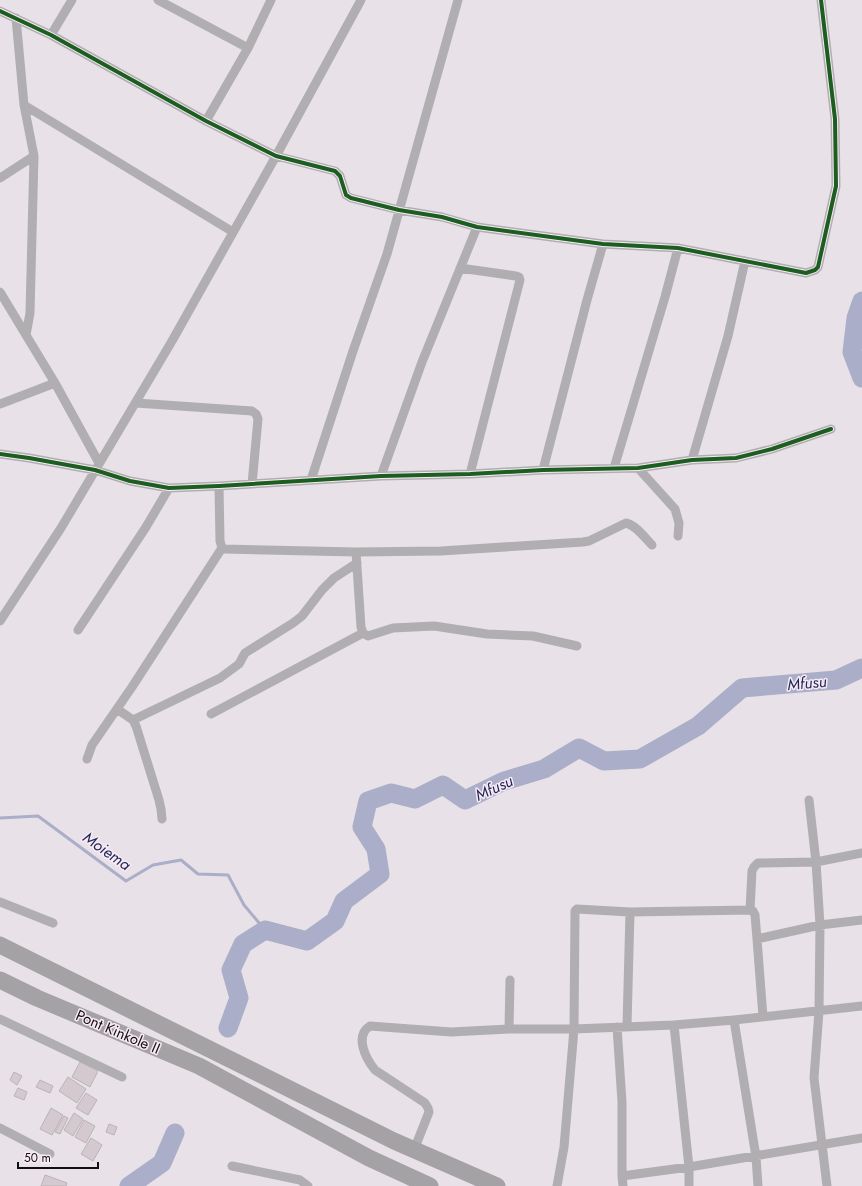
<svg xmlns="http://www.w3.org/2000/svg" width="862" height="1186" font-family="Jost,sans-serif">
	<rect width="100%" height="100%" fill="#e8e1e7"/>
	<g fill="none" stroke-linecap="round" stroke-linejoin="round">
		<path stroke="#aaaec8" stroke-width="3" d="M0,818L38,816L126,881L153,865L181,860L198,874L228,875L244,905L265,930"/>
		<path stroke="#aaaec8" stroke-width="19" d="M862,301L856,318L852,352L862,378
			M228,1028L239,998L231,970L243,944L265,930L307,941L335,921L344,901L380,874L376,849L362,827L368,801L391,793L415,799L443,785L465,800L504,781L544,769L579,748L604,761L640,759L698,726L742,688L836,680L862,668
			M129,1186L162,1163L175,1133"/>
	</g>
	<path fill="#d4c9ce" stroke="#bab3b7" d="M80,1062L98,1071L90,1087L72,1077Z
		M14,1072L22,1076L17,1085L10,1080Z
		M68,1077L86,1089L77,1103L59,1091Z
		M40,1080L53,1086L50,1093L36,1087Z
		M18,1088L27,1092L24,1100L14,1096Z
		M86,1093L97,1100L88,1115L76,1108Z
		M51,1108L63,1115L52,1135L40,1129Z
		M74,1113L83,1119L73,1136L64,1130Z
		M64,1116L68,1118L60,1134L55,1132Z
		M84,1120L95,1126L86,1143L75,1137Z
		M109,1124L117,1127L114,1135L106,1132Z
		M91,1138L102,1145L93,1161L81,1154Z
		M45,1175L67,1183L66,1186H41Z"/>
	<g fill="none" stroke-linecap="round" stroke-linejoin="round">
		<path stroke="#b0aeb1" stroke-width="9" d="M158,0L248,48
			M0,11L51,35L206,121L276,156L335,171L340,176L346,195L351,198L399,210L442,217L477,227L603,244L678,248L806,273L815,270L818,267L836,186L835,119L821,0
			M51,35L72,0
			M24,105L233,232
			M206,121L248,48L271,0
			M0,178L34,156L24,105L16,18
			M460,268L516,276L519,277L520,280L470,474
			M0,292L55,383L99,463
			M26,335L30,313L34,156
			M136,403L252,411L256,414L258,419L252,484
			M0,404L55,383
			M0,454L29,458L95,470L130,481L169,488L219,486L381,476L470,474L543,470L638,468L692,460L736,458L772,449L831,429
			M692,460L728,336L745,261
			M614,468L665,297L678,248
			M638,468L675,509L679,523L678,536
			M543,470L587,300L603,244
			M381,476L422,362L477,227
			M311,480L353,351L387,254L458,0
			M219,486L220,541L222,548L224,549L356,552L441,551L583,542L589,541L626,523C636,525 645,538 652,545
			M356,552L361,627L363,633L368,636L393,628L434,626L487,634L533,636L577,646
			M0,621L61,528L172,341L276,156L361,0
			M78,630L146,527L169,488
			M117,709L133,720L136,726L159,800L161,809L162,819
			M211,714L363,633
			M133,720L220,678L239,664L245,653L293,623L302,616L322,590L334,578L357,563
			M87,759L92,745L132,687L222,548
			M809,800L816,862L820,925L819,1011L814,1078L827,1186
			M0,902L53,923
			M750,910L752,871L754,867L758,863L816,862L862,853
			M757,939L763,1017
			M0,1019L122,1077
			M734,1020L756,1157L758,1186
			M674,1025L689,1167V1186
			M627,1026L630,912
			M617,1027L622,1102V1176L623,1186
			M509,1029L510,980
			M0,1128L50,1154
			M414,1150L429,1112L428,1108L425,1103L375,1070C366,1059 354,1036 370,1026L451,1032L509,1029H574L674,1025L734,1020L862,1006
			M232,1166L300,1180L308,1186
			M622,1176L689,1167L862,1138
			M557,1186L564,1147L574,1029L575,911L577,909L630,912L750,910L753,911L755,915L757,939L820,925L862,920"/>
		<path stroke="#a5a2a6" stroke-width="17" d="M0,945L394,1141L497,1186
			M0,980L37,998L199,1066L369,1158L430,1186"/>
		<defs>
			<path id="cycleway" d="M0,11L51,35L206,121L276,156L335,171L340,176L346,195L351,198L399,210L442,217L477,227L603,244L678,248L806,273L815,270L818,267L836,186L835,119L821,0
				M0,454L29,458L95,470L130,481L169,488L219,486L381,476L470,474L543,470L638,468L692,460L736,458L772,449L831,429"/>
		</defs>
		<use href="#cycleway" stroke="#f8ebf6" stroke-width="6"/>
		<use href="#cycleway" stroke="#1b5e20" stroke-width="4"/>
	</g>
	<g text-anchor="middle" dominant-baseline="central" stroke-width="3" stroke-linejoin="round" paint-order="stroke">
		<g font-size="15" fill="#110d10" stroke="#f8ebf6">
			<text transform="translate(118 1032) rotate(23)">Pont Kinkole II</text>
		</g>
		<g font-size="16" font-style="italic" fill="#1f2653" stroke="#f8ebf6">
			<text transform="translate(807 683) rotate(-5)">Mfusu</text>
			<text transform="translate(494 788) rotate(-24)">Mfusu</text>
			<text transform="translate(107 851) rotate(35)">Moiema</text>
		</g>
	</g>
	<path d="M18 1162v6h80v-6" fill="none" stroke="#110d10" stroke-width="2"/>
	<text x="24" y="1162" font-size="12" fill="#110d10" stroke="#f8ebf6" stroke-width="3" paint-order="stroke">50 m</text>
</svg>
